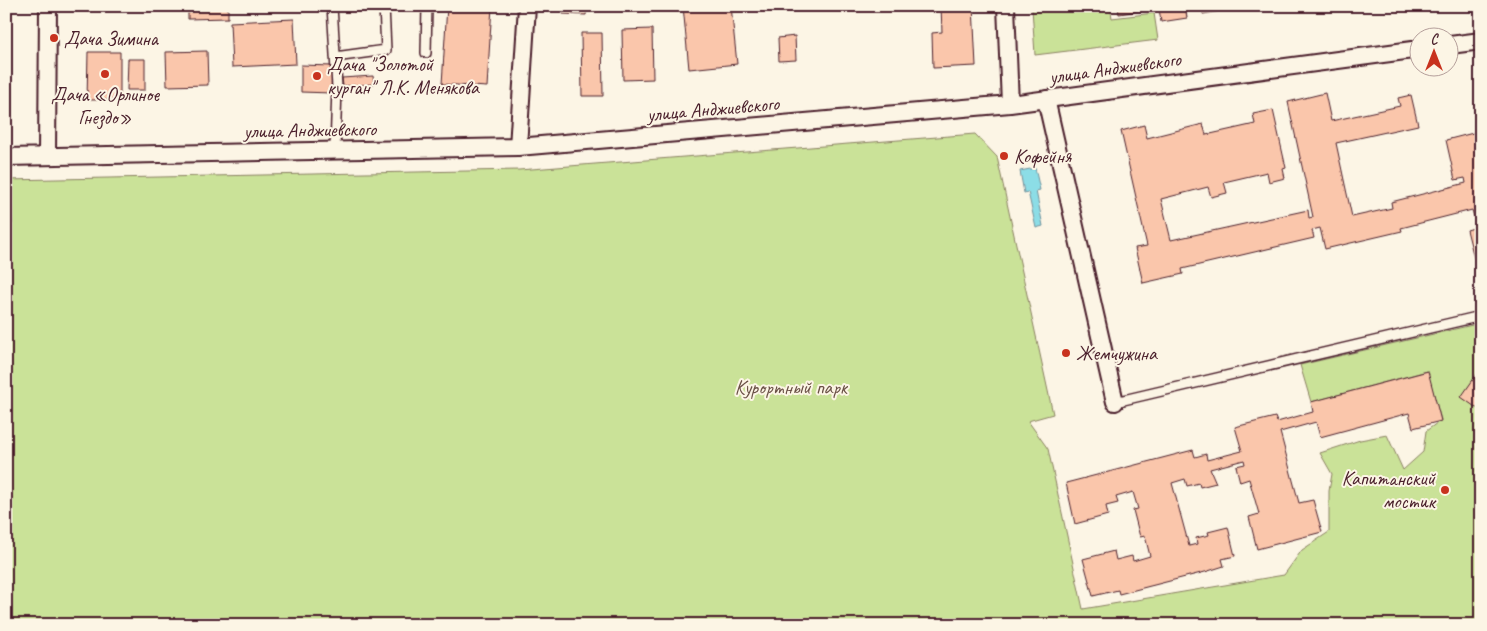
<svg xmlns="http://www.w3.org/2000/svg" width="1487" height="631" font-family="Caveat,sans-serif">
	<rect width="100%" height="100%" fill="#fcf5e5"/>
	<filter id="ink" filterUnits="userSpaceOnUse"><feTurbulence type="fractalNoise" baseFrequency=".02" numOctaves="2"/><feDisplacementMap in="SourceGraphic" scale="10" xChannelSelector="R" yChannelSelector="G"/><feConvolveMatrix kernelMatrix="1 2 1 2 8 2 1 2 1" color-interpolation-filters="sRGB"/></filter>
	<g filter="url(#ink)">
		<path fill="#cae298" stroke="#8a8062" d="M1050,6H1110L1112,18L1154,13L1158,40L1035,55L1032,8Z
			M975,134L997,157L1053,414L1028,421L1048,449L1083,609L1284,575L1302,550L1329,532V491L1332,474L1320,453L1360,440L1387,435L1403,470L1423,452L1426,431L1441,420L1427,371L1311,402L1300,365L1481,323V625H6V180L519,170Z"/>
		<path fill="#8cdde6" stroke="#72919b" d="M1035,168L1040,190L1036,191L1043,226L1036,228L1028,192L1024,193L1020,171Z"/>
		<path fill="#fac6ab" stroke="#4a1f2b" d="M188,6H228V18L188,19Z
			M447,6H492L487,87L442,84Z
			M563,6H587L586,15L563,14Z
			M683,6H731L737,64L689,69Z
			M941,6H973L976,66L933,68L932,33L942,32Z
			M1118,6H1185L1187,18L1161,22L1159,8L1119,14Z
			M1201,6H1226L1227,10L1203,14Z
			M294,19L296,64L232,67L230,22Z
			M652,29L653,79L623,80L622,30Z
			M581,33H602L603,96H582Z
			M795,36L796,60L779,61L778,38Z
			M207,51L208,85L167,86L166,52Z
			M88,52H120V100H87Z
			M128,59H145V90H127Z
			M301,65L332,66L331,93L301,92Z
			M373,76L374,84L343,86L342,78Z
			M1325,93L1331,121L1400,106L1398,98L1411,95L1418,125L1336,143L1352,217L1392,208L1391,202L1466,183L1465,178L1455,180L1446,140L1481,131V257L1474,258L1467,230L1477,227L1472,210L1401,228L1402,231L1325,249L1320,228L1312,230L1314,238L1182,269L1183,274L1143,283L1135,248L1147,246L1121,131L1144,125L1147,138L1203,124L1206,135L1255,124L1253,114L1273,110L1286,168L1283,169L1285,178L1269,182L1267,172L1224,182L1227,193L1211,197L1208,187L1161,199L1171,240L1308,210L1309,218L1313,217L1288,102Z
			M6,183H11L12,224H6Z
			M1428,371L1441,421L1413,428L1409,413L1320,437L1316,422L1280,432L1299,503L1313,500L1322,532L1257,549L1249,517L1259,514L1249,479L1240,482L1236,466L1245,464L1244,460L1210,469L1216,483L1200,487L1199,483L1187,486L1185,479L1172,483L1189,546L1197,544L1196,538L1209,535L1208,532L1228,527L1235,556L1222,559L1224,566L1205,572L1119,594L1118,590L1093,596L1083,559L1114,551L1116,560L1132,556L1133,561L1150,556L1145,536L1140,537L1133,510L1138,509L1133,492L1116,497L1118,503L1106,506L1108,515L1075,524L1066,483L1193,450L1195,457L1206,454L1207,460L1242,451L1235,427L1275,417L1277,422L1313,412L1311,402Z
			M1477,374L1481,377V411L1461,397Z"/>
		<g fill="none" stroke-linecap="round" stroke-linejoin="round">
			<defs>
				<path id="lane" d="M332,6L337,87L335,150
					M426,53L427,6
					M335,57L386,50L384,6
					M1115,402L1481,316"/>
				<path id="street" d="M1006,6L1010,104
					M1450,45L1481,41
					M1046,99L1115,402
					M518,147L527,6
					M47,156L48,6
					M6,157L518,147L1010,104L1420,49"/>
			</defs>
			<use href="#lane" stroke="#4a1f2b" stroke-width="12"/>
			<use href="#street" stroke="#4a1f2b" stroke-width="20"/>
			<use href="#lane" stroke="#fcf5e5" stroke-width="9"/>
			<use href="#street" stroke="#fcf5e5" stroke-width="16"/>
		</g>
	</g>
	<g fill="#c8321e" stroke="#fcf5e5" stroke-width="2">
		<circle cx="54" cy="38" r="5"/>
		<circle cx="105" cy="74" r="5"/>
		<circle cx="317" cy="76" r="5"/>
		<circle cx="1004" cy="156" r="5"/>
		<circle cx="1066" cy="353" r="5"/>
		<circle cx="1445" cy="490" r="5"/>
	</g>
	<g text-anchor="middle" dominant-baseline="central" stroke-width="4" stroke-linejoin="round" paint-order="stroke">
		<g font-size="20" fill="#4a1f2b" stroke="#fcf5e5" text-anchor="start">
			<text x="64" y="38">Дача Зимина</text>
			<text x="327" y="64">Дача "Золотой<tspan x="327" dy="23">курган" Л.К. Менякова</tspan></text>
			<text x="105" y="94" text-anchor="middle">Дача «Орлиное<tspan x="105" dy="23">Гнездо»</tspan></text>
			<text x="1014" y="156">Кофейня</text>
			<text x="1076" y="353">Жемчужина</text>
			<text x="1435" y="478" text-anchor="end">Капитанский<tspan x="1435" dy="23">мостик</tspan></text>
		</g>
		<g font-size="20" fill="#4a1f2b" stroke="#fcf5e5">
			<text transform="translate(1115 68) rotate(-8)">улица Анджиевского</text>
			<text transform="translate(713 109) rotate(-5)">улица Анджиевского</text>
			<text transform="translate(310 130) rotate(-1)">улица Анджиевского</text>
		</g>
		<g font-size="20" fill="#6a5046" stroke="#fcf5e5">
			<text x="791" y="387">Курортный парк</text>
		</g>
	</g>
	<rect width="1487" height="631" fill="none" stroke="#fcf5e5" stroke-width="25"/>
	<rect x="12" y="12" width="1462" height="606" fill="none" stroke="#4a1f2b" stroke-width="2" filter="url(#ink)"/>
	<g transform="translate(1434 52)"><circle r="24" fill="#fcf5e5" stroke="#b59f9b"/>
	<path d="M0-4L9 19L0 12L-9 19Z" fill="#c8321e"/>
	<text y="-8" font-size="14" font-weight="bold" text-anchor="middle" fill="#4a1f2b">С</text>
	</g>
</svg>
